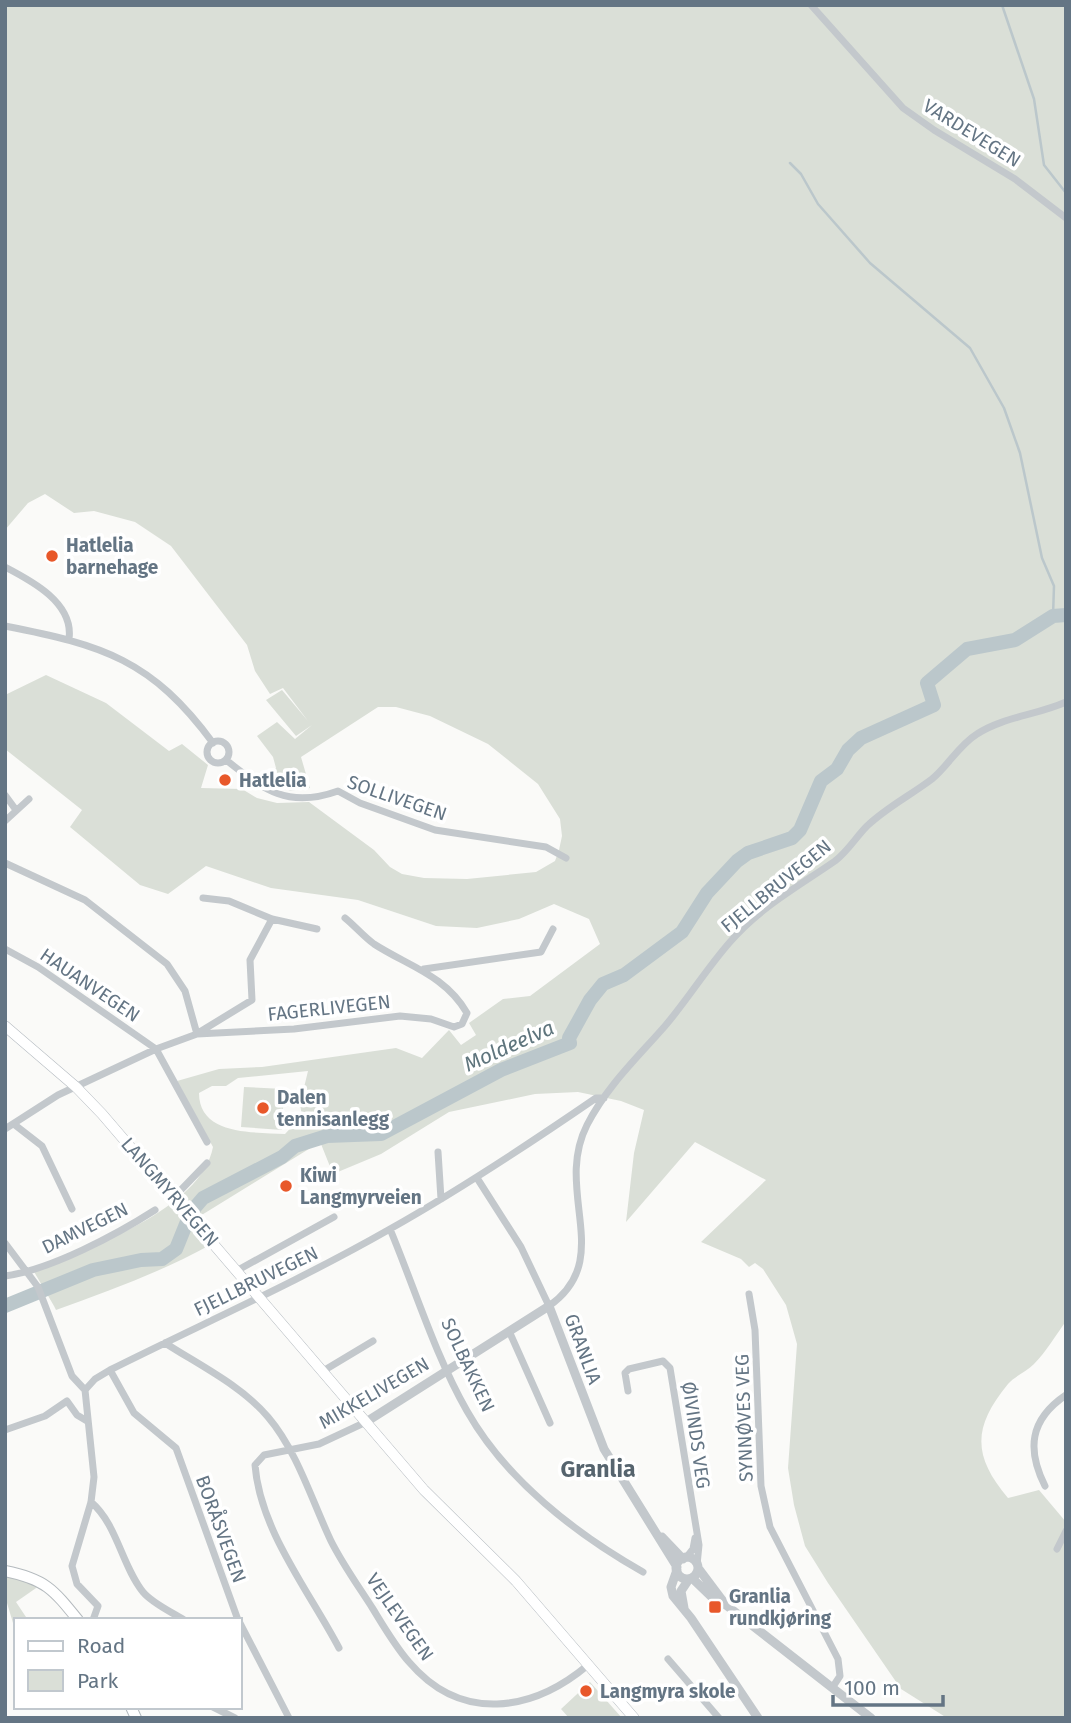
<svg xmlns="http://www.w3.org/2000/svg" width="1071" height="1723" font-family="'Fira Sans',sans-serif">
	<rect width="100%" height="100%" fill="#fafaf8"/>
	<path fill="#dadfd7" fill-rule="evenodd" d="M5,5H1066V1321C1056,1335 1046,1352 1034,1364C1026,1372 1015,1376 1008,1384C972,1428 973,1456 1008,1498L1039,1490L1066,1522V1718H947L901,1689L828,1583L805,1546L794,1505L788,1468L797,1344L786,1305L763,1269L755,1263L749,1267L741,1259L701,1242L766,1180L695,1142L626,1222L634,1153L644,1110L621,1101L578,1092L535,1094L449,1112L381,1154L333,1174L321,1144H317L192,1221L210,1245C161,1272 109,1291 56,1310L54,1306L33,1270C87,1249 201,1210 213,1147L177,1081L219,1069L262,1067L396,1048L422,1058L449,1030L461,1045L476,1035L469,1023L503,999L530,996L600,944L589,919L554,904L519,919L477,928L436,926L358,900L271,888L206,866L168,894L140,885L70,827L82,810L5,749V695L46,675L106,703L169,751L182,744L208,765L201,788L242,789L257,798L277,803L309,802L374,850L390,867L402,874L424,878L467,879L536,872L555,861L559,850L562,836L560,819L538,784L488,744L430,716L396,707H378L301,757L310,788L290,791L265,778L276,768L273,757L257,736L277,722L295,739L312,725L296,736L266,700L282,690L308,721L283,688L270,694L255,671L247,645L171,546L135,522L94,511L74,513L45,494L28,503L5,530ZM308,1071L300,1104L302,1116L285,1134C255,1132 199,1136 199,1093L212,1086H226L238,1078Z
		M244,1087L284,1089L282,1130L241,1127Z
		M5,1576L33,1580L39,1586L16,1602L28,1620H16V1633L7,1603Z
		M590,1682L622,1718H569L561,1709Z"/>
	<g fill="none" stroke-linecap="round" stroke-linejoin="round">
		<path stroke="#bbc7cb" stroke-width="2.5" d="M1002,5L1034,99L1044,165L1066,193
			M790,163L801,174L818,204L870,263L970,348L1004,408L1020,453L1042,558L1054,586L1053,616"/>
		<path stroke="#bbc7cb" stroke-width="14" d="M5,1306L93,1270L141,1260L162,1259L176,1249L191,1212L203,1198L282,1157L295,1146L327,1136L381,1134L501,1070L570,1043L569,1038L590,1000L603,984L624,975L682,932L707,893L737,861L748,853L792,838L800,830L821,781L837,769L848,750L861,738L934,705L927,683L967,649L1015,640L1053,616L1066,615"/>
		<defs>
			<path id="secondary" d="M5,1026L76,1087L102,1114L424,1490L516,1581L634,1718"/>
			<path id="primary" d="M5,1571C45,1579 53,1589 78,1620
				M131,1707L136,1718"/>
		</defs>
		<use href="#secondary" stroke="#b5bbc1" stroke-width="11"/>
		<use href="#primary" stroke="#b4babe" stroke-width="12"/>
		<path stroke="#c3c8cc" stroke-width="7" d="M811,5L903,108L934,130L1015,179L1066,218
			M5,567C32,581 74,603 69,639
			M5,626C103,645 152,660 213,743
			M207 752a11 11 0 1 1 22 0a11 11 0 1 1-22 0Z
			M226,760C264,790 288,809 338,791L360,803L435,830L546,847L566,858
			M5,795L16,810
			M5,821L29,799
			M5,863L85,900L167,964L185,991L197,1034L156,1049L58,1095L5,1129
			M203,898L229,901L272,919L317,929
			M5,949L38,967L156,1049L207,1142
			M424,969L541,952L553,929
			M198,1033L252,1000L250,960L272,919
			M197,1034L294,1029L400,1016L431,1019L454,1027L462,1024L467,1013C445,975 408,966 374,944C364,937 355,926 345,918
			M15,1125L42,1146L72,1209
			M438,1152L441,1199
			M477,1178L521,1247L549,1306C616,1259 553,1192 587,1125C607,1086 637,1058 665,1026C688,999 707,968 730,942C759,908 799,886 835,861C848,851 856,837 867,826C887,807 911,795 932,779C948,766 959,745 977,734C1003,717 1037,715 1066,702
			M175,1196L207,1163
			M390,1229C415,1289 435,1355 467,1411C506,1480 576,1534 643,1572
			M5,1243L38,1287L72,1376L85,1390L94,1477L91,1502L72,1566L77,1584L98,1606L93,1620
			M238,1270L334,1217
			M5,1276C50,1270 116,1235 155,1210
			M749,1294L755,1330L761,1486L770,1527L838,1659L840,1676L832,1688
			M509,1331L550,1423
			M165,1343C199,1365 242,1386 268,1417C297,1451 312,1501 331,1541C343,1565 359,1587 373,1609C384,1627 395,1646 409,1662C461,1723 532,1712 588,1665
			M110,1370L134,1413L176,1448L238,1620
			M323,1371L373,1341
			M85,1390L95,1379L110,1370C204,1323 299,1281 390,1229C461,1189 529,1144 596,1098H604
			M628,1391L625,1373L629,1369L663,1361L670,1368L699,1545L697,1565
			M5,1430L45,1416L67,1401L77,1415L87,1421
			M1045,1486C1027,1450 1029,1420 1066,1395
			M91,1502C117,1524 122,1566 143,1592C153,1604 172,1612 184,1620
			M1057,1549L1066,1531
			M686,1558L693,1549L695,1538
			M240,1623L289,1718
			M339,1648C309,1591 260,1530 255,1465L264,1455L319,1444L366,1422
			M668,1659L719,1718
			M213,1707L235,1718"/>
		<path stroke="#c3c8cc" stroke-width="9" d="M366,1422L549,1306L604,1449L677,1567
			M662,1537L683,1559
			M676 1568a11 11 0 1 1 22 0a11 11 0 1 1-22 0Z
			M698,1568L725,1604
			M677,1570L671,1587L673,1596L691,1618L758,1718
			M692,1578L718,1603L726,1605L871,1718
			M684,1608L681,1591L689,1579"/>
		<use href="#secondary" stroke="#fff" stroke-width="10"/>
		<use href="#primary" stroke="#fff" stroke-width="10"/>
	</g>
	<g fill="#e8582a" stroke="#fff" stroke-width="2.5">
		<circle cx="52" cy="556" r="7"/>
		<circle cx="225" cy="780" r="7"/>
		<circle cx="263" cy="1108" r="7"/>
		<circle cx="286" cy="1186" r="7"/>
		<rect x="708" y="1600" width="14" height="14" rx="3.5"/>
		<circle cx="586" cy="1691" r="7"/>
	</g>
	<g text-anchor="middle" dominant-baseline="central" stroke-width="7" stroke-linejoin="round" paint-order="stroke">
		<g font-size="19" fill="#647584" stroke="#fff">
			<text transform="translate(972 133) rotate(32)">VARDEVEGEN</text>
			<text transform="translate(397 798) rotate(19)">SOLLIVEGEN</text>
			<text transform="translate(776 886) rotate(-39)">FJELLBRUVEGEN</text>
			<text transform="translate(90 985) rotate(34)">HAUANVEGEN</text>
			<text transform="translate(329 1008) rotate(-6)">FAGERLIVEGEN</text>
			<text transform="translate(170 1192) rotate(49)">LANGMYRVEGEN</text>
			<text transform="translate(85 1228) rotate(-26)">DAMVEGEN</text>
			<text transform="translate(256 1281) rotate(-26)">FJELLBRUVEGEN</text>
			<text transform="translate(583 1349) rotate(70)">GRANLIA</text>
			<text transform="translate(468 1365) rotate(65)">SOLBAKKEN</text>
			<text transform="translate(374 1393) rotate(-30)">MIKKELIVEGEN</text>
			<text transform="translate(744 1418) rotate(-92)">SYNNØVES VEG</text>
			<text transform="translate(696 1435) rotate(82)">ØIVINDS VEG</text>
			<text transform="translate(221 1529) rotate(70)">BORÅSVEGEN</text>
			<text transform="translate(400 1617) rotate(55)">VEJLEVEGEN</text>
		</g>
		<g font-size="19" font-weight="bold" fill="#647584" stroke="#fff" text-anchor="start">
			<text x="66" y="545">Hatlelia<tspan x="66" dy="22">barnehage</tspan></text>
			<text x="239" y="780">Hatlelia</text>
			<text x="277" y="1097">Dalen<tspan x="277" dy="22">tennisanlegg</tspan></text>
			<text x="300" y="1175">Kiwi<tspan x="300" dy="22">Langmyrveien</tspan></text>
			<text x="729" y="1596">Granlia<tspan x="729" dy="22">rundkjøring</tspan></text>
			<text x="600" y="1691">Langmyra skole</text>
		</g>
		<g font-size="21" font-style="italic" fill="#5f757d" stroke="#fff">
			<text transform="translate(509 1046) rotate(-24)">Moldeelva</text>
		</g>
		<g font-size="23" font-weight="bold" fill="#56646e" stroke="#fff">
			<text x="598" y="1469">Granlia</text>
		</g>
	</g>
	<rect width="1071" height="1723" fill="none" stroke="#647584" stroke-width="14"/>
	<rect x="14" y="1618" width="228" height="91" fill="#ffffff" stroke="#c1c8ce" stroke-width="2"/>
	<rect x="28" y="1641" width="35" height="10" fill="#ffffff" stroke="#c1c8ce" stroke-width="2"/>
	<text x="77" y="1653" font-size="21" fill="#647584">Road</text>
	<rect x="28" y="1670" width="35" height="21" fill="#dadfd7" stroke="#c1c8ce" stroke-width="2"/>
	<text x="77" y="1688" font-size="21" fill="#647584">Park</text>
	<path d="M833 1695v10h110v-10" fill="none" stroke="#647584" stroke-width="3.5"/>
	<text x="844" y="1695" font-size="21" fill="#647584" stroke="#ffffff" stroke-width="5" paint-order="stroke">100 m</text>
</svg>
